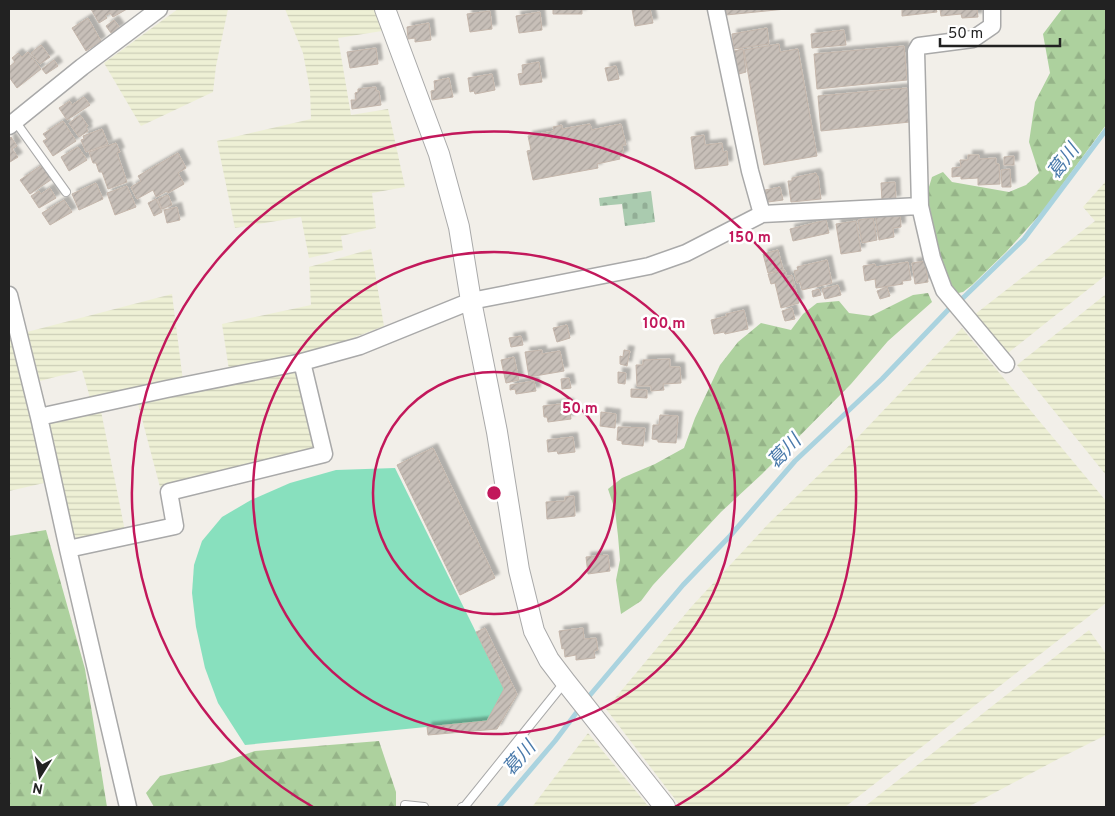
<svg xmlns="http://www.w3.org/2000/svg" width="1115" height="816" font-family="Overpass,'Noto Sans JP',sans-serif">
	<defs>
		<pattern id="farmland-rules" width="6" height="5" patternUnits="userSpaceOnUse" patternTransform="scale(1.25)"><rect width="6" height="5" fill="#eef0d5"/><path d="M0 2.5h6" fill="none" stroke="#ccceb7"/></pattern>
		<pattern id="forest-firs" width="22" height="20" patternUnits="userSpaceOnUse" patternTransform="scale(1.25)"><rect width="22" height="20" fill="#add19e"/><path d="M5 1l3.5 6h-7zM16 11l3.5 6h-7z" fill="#95b388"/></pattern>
		<pattern id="cemetery-stones" width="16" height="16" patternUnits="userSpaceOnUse" patternTransform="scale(1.25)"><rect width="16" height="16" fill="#aacbaf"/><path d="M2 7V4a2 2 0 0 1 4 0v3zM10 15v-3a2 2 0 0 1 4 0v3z" fill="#92ae96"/></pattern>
		<pattern id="building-hatch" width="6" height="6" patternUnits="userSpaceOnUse" patternTransform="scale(1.25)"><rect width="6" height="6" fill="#c7bfb8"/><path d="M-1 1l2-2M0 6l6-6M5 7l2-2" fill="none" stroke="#aba49e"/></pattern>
		<filter id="shadow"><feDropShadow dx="4.5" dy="-4.5" stdDeviation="1" flood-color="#0004"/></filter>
	</defs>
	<rect width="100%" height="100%" fill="#f2efe9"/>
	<path fill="url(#farmland-rules)" d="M178,9H228L216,66L213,92L141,126L104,63Z
		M285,9H374L382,31L338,38L351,115L388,109L405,187L372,193L376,228L341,236L343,250L309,258L301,217L235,228L217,141L311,119L310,90L303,53Z
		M1106,181V275L1008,353L974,315L1095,221L1083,207Z
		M371,249L384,326L340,343L293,357L229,370L222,324L311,305L309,267Z
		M172,294L183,381L91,401L82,370L40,381L27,332Z
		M1106,294V475L1017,365Z
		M9,318L44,483L9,491Z
		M962,328L1106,501V603L845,807H681L606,709L692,606L769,523L859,436Z
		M292,371L300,374L317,443L314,449L160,487L138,404Z
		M101,411L125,531L79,541L74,535L49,429L51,422Z
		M1089,630L1106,654V735L1060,758L968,807H864Z
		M588,733L649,807H532Z"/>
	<path fill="url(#forest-firs)" d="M1062,9H1106V125L1043,211L1006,252L972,285L963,292L954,294L938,258L930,209L925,200L932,177L943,172L952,182L1009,192L1026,185L1039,173L1029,142L1035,102L1050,73L1043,34Z
		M928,293L932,302L888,341L851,384L762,474L721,512L653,585L641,601L621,614L616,580L620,560L618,536L615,510L608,489L622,478L655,464L684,448L695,418L720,365L738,342L761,323L791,330L803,314L817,303L839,301L849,313L871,316L913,295Z
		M46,530L85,669L107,807H9V536Z
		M379,741L396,792V807H154L146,793L160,776L223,762L255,751Z"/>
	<path fill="url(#cemetery-stones)" d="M651,191L655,222L625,226L622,204L600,206L599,198Z"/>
	<path fill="#88e0be" d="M395,468L504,689L487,721L245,745L218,703L205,668L196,627L192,593L194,565L202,541L222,517L251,500L290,483L336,470Z"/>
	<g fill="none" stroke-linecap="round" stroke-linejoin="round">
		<path stroke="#aad3df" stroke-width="5" d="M585,701L683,585L730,536L795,461L882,379L948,310L964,297L1024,239L1106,130
			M499,807L555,741L580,708"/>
	</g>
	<path fill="url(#building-hatch)" stroke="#c4b6ab" filter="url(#shadow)" d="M91,9H127L113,17L110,13L105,16L107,18L99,23Z
		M553,9H582V14H553Z
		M632,9H650L653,23L635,26Z
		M725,9H786L726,15Z
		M902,9H936L937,12L902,16Z
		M940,9H977L978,17L962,18L961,14L941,16Z
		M490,11L492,29L470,32L467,14Z
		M540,12L542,30L519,33L516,16Z
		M88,18L101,41L86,51L72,28Z
		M114,20L120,28L111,33L106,26Z
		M429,23L431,40L415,42V38L408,39L407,27Z
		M767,28L769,44L734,49L732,34Z
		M844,30L846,45L812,48L811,34Z
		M779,44L780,52L798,49L817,156L764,165L744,50Z
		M41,45L50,57L40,64L31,53Z
		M904,46L907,80L817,89L814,54Z
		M376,48L378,64L350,68L347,52Z
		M743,49L746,72L739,74L734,51Z
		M28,52L41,69L17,88L9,77V67L15,62L12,58L18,53L22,57Z
		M54,60L58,66L46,74L42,69Z
		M539,62L542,82L520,85L518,74L523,73L522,65Z
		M616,66L619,79L608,81L605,68Z
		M492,74L495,90L475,94L474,91L470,92L468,78Z
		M449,78L453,97L432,100L431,91L435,90L434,81Z
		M376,87V91H379L381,105L352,109L351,100H356L355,93L358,92V89Z
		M907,88L910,122L821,131L818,96Z
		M84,97L90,105L67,120L59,108L70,101L72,105Z
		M80,115L88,126L86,127L88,131L79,137L69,123Z
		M63,121L76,141L53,156L43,141L47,139L43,134Z
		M590,124L592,130L621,124L626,145H622L624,155L619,157L620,159L597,164L598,168L533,180L527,151L531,150L528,136L554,131L553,127L562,125V129Z
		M102,129L108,144L86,152L81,140L84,139L83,136Z
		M704,135L705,145L722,143L723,152L727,151L728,165L695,169L691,137Z
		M11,137L17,146L12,149L18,157L10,162L9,139Z
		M116,143L120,152L117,153L127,182L108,189L102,172H99L96,163H93L89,152Z
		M78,147L87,160L69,171L61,157Z
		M178,153L186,168L178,173L184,184L168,193L167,191L156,197L153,190L137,199L131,187L141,181L138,176Z
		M968,155H979V159L996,158V164H999L1000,184L978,185V178L961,179V176L952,177V168L961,167L960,160H968Z
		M1014,156V165H1004V157Z
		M42,165L52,179L30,194L20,180Z
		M1010,169L1011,187H1002L1001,170Z
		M816,173L817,176H818L821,199L791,202L788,181H792V178Z
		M895,182L896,200L882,201L881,183Z
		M96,183L103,199L79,210L72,194Z
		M127,186L136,207L115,215L107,193Z
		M780,187L783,200L768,202L765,190Z
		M50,188L56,198L39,208L31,196L39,191L41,194Z
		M168,195L172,205L162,209L158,199Z
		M156,199L162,212L154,216L148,203Z
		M64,200L72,212L50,225L42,213Z
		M177,207L180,220L167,223L164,210Z
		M900,212L901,227L893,228L894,237L879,240L875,215Z
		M873,218L877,240L862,243L858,220Z
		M826,220L829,233L793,241L790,229Z
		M856,221L861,251L841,254L836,224Z
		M778,250L783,269L768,273L763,254Z
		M827,260L832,283L802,290L800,282L797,283L794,271L798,270L797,267Z
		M925,261L928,282L915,284L912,263Z
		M908,262L911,280L902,281L903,284L876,288L875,279L865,281L863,266L875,264L876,267Z
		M785,270L787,277L792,275L799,303L781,308L775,283L771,284L768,274Z
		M838,285L841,295L825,299L822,289Z
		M887,287L890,296L880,299L877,291Z
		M819,289L821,295L813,297L812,291Z
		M792,308L795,319L785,321L782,311Z
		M744,310L748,329L725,334L724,332L714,334L711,320L727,316L726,314Z
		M567,325L570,338L557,342L553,328Z
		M521,336L523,345L511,347L509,338Z
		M542,350V354L560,351L564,371L529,377L525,352Z
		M624,350L630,351L627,366L620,364V356L623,357Z
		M514,357L519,380L506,383L501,360Z
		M670,359V367H680L681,383L663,384L664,390L651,391V386H637L636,365H643V360Z
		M618,372L626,373L625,384L618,383Z
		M569,378L571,388L562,389L561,379Z
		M534,381L536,391L516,394L515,389L510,390V385Z
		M631,389L647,390V398L631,397Z
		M569,403L571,419L548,422L547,417H544L543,406Z
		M601,412L616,414L615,428L600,426Z
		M660,415L678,416L676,443L658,442V440L652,439L653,425H659Z
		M618,427L645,428L643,446L622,444V441L617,440Z
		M573,437L575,452L558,454L557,451L548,452L547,440Z
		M433,448L495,578L460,595L397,465Z
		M574,496L575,516L547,519L546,502L565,501V497Z
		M608,555L610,571L588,574L586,557Z
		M485,628L517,694L497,729L428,735L427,727L487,721L504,689L476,632Z
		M583,628L584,639L596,638L598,650L594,651L595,658L576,660V655L565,657L564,648L562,649L559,631Z"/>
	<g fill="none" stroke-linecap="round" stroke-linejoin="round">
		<defs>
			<path id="service" d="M15,121L66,192
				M405,805L424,807
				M462,807L465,806L564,683"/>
			<path id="minor" d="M716,9L750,171L762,214
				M992,9V26L973,39L919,46L916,51L920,206L932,258L944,290L1006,364
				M9,126L82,67L159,9
				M9,295L39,417L68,549L128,807
				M39,417L167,389L302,362L360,346L471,301L649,266L686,253L762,214L920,206
				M68,549L175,526L169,492L324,454L302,362"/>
			<path id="tertiary" d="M385,9L439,154L459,227L471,301L497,432L519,570L534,631L549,660L565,681L665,807"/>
		</defs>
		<use href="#service" stroke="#a9a9a9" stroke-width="10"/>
		<use href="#minor" stroke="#a9a9a9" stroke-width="19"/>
		<use href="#tertiary" stroke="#a9a9a9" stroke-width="22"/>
		<use href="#service" stroke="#fff" stroke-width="8"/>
		<use href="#minor" stroke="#fff" stroke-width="16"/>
		<use href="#tertiary" stroke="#fff" stroke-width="20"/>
	</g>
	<g fill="none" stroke="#c2185b" stroke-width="2.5">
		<circle cx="494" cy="493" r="121"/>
		<circle cx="494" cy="493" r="241"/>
		<path d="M313 807A362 362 0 1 1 675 807"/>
	</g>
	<g text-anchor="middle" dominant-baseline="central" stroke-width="5" stroke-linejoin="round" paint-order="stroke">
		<g font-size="19" font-style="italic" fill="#4a7aab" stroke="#fff">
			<text transform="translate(1064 162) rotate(-53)">葛川</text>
			<text transform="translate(785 452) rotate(-46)">葛川</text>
			<text transform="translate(520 759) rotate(-49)">葛川</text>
		</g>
	</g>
	<circle cx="494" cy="493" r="8" fill="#c2185b" stroke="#fff" stroke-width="2.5"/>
	<g font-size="15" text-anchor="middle" font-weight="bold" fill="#c2185b" stroke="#fff" stroke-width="5" stroke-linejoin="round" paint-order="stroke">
		<text x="750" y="242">150 m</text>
		<text x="664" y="328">100 m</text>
		<text x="580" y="413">50 m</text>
	</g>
	<rect width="1115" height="816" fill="none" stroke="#222222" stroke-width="20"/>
	<g transform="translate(40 776) rotate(191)" stroke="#ffffff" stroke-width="4" paint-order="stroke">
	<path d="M0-4L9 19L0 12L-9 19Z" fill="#222222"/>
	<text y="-8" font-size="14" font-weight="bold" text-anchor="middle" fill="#222222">N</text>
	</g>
	<path d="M940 38v8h120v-8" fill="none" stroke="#222222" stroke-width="2.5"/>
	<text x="948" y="38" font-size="15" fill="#222222" stroke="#ffffff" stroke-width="4" paint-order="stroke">50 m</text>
</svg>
